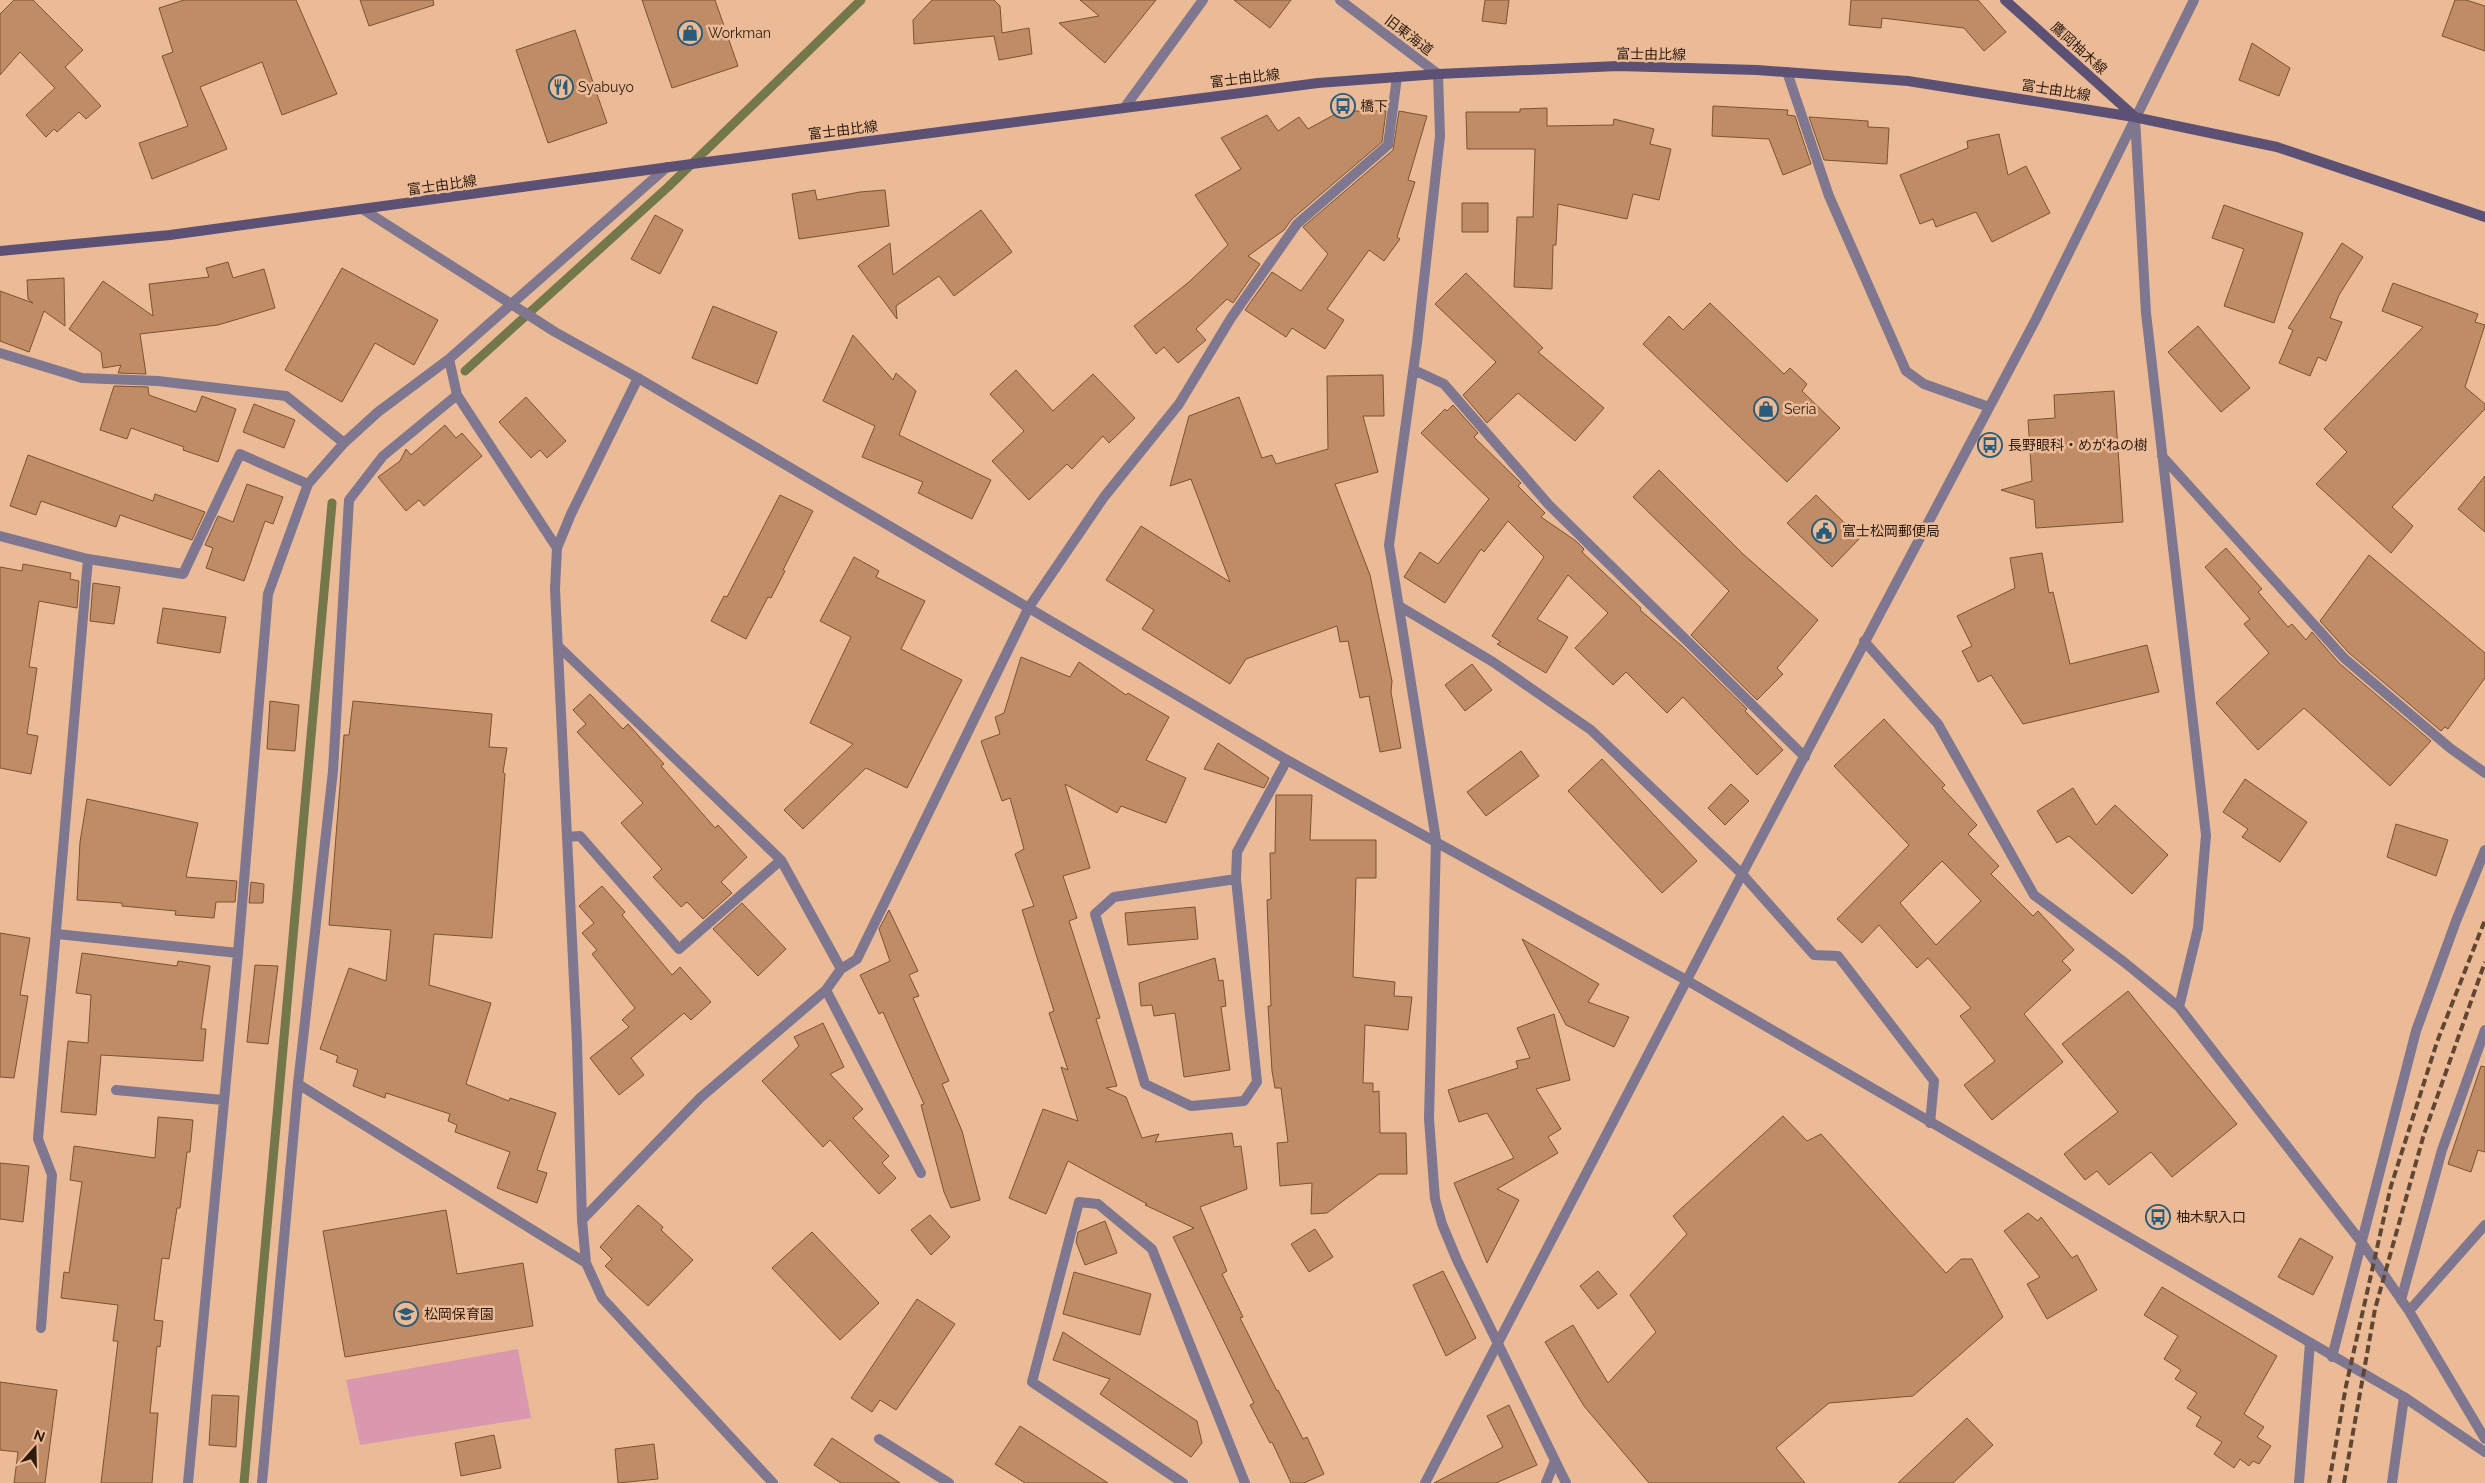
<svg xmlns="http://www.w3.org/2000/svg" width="2485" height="1483" font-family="Raleway,'Noto Sans JP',sans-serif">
	<rect width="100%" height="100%" fill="#ebbb98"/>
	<path fill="#da98ae" d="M518,1349L531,1418L360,1445L346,1380Z"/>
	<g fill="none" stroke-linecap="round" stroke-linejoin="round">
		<path stroke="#74774a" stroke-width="9" d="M465,371L668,187L861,0
			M244,1483L332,503"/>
	</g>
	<path fill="#c08c65" stroke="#7b5231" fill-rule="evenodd" d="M14,0H33L83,50L65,67L101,106L86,119L79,112L57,132L54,129L46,137L26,115L55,88L20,52L0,75V14Z
		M184,0H296L337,94L282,115L262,62L200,87L227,149L152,179L139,143L188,126L162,56L173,52L159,8Z
		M360,0H433L434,5L369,26Z
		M642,0H715L738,66L672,88Z
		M932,0H994L1000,6L1002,33L1029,28L1032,54L999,60L994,36L914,44L913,20Z
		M1080,0H1156L1105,63L1059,23L1099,16Z
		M1234,0H1291L1270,28Z
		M1485,0H1509L1506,24L1482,21Z
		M1851,0H1978L2006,32L1984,51L1964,28L1882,18L1881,28L1849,25Z
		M2455,0H2466L2485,6V51L2442,36Z
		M575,30L607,123L548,143L516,50Z
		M2252,43L2290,68L2279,96L2239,80Z
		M1713,106L1788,110L1787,115L1795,116L1811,164L1783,175L1769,139L1712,136Z
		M1547,108V126L1613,125L1614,119L1654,129L1650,144L1671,149L1659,200L1633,194L1627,219L1558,204L1556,245H1553L1552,289L1514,287L1517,217H1533L1535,149H1467L1466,112H1520V109Z
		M1341,111H1386L1382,142L1292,219L1284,230L1248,256L1260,264L1233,303L1227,299L1196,329L1206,340L1178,363L1164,347L1156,354L1134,326L1189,282L1228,245L1195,195L1241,169L1221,138L1267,115L1278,131L1299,117L1308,129Z
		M1399,111L1427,116L1408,180L1415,182L1397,237L1400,239L1384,261L1369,250L1327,309L1344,320L1325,349L1292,328L1286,337L1245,310L1272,272L1301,291L1328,254L1303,227L1393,150Z
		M1809,117L1868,121V127L1889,128L1887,164L1824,160Z
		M1999,134L2008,175L2026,166L2050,213L1992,242L1976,212L1936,227L1933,219L1920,224L1900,175L1968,148L1967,141Z
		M815,190L817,200L860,192L885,190L889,226L799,239L792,194Z
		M1462,203H1488V232H1462Z
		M2224,205L2303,233L2274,323L2224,306L2244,249L2212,238Z
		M981,210L1012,252L954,296L939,276L896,306L897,319L858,266L890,243L893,275Z
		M655,215L683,230L660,274L631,259Z
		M2342,243L2363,257L2339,295L2330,318L2342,322L2326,361L2318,357L2310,376L2279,363L2293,330L2288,328Z
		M228,262L233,278L264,269L275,308L218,325L140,334L146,374L118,373L121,365L103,368L101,352L69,329L103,281L153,316L149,284L209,277L206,268Z
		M342,268L438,320L414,365L375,343L342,402L285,370Z
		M1466,273L1543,348L1538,352L1604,408L1575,441L1518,393L1487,423L1463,395L1496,362L1435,304Z
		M64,278L65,326L44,311L29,352L0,341V291L33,303L28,299L27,280Z
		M2393,283L2478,314L2475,322L2485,325L2465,387L2485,404V409L2392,507L2413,526L2391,553L2316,484L2347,452L2324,429L2423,327L2382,311Z
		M1710,303L1784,374L1790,368L1807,384L1802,391L1840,428L1787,482L1643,344L1669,316L1683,330Z
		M713,306L777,332L757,384L692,358Z
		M2198,326L2250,388L2221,412L2168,352Z
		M853,335L893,380L896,373L916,391L899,435L991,480L972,519L918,493L923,482L862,457L875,426L823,401Z
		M1016,370L1053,411L1093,374L1135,418L1109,443L1103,436L1072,469L1067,464L1029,500L992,461L1024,431L990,394Z
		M1383,375L1384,416H1363L1378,472L1335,484L1370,575L1392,681L1391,692L1401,748L1380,752L1369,696L1360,698L1348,641L1340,642L1337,626L1246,659L1230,684L1142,629L1154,610L1106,580L1141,526L1230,582L1191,479L1170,486L1189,416L1239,397L1262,458L1272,455L1276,464L1328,449L1327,376Z
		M114,386L148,387L149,395L196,412L202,396L236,409L218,462L183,450L184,447L131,428L127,439L100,430Z
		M2114,391L2123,522L2036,528L2034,500L2001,490L2032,481L2028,420L2055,418L2054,395Z
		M526,397L566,441L547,458L540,450L531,458L499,422Z
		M254,404L295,420L284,448L243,432Z
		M1453,405L1478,433L1474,437L1521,483L1518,486L1545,513L1541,517L1576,541L1584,549L1582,552L1641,608L1640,610L1682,646L1747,709L1745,711L1783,750L1757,775L1683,697L1667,713L1626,672L1613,685L1575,648L1608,613L1568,575L1537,619L1568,637L1546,673L1497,644L1501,642L1492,636L1544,557L1508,521L1484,552L1481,549L1445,603L1404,577L1420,552L1438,564L1489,499L1421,433L1445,409L1447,411Z
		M445,425L456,438L462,433L482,456L424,506L419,500L406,511L378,477L400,461L406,449L411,455Z
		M28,455L153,501L155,494L205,512L192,540L120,515L116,527L41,501L36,515L10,506Z
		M1659,470L1743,554L1818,620L1777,668L1783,674L1757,700L1691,635L1729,591L1633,497Z
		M2485,476V532L2458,509Z
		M247,484L283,497L273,524L265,521L244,581L206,568L213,548L205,545L218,516L233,522Z
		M780,495L813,511L783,570L785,571L771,598L768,597L746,639L711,621L724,596L727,597Z
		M1816,495L1860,538L1832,567L1787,523Z
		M2226,548L2262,589L2258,592L2288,627L2292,624L2306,640L2312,632L2339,663L2431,741L2390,786L2304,708L2258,750L2216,703L2269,653L2244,624L2250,619L2205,567Z
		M2042,553L2049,593L2053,592L2070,664L2147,645L2159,692L2023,724L1991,675L1978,682L1962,651L1972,646L1957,616L2015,588L2010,558Z
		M2369,555L2485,653V678L2448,729L2445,727L2441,731L2349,653L2320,621Z
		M854,557L879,571L876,577L925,601L901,649L962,680L907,788L866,768L803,829L784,810L853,744L810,723L851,637L820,621Z
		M23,564L71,573L70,579L79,581L77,608L39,601L29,667L37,668L27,734L38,736L31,774L0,768V567L22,571Z
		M93,583L120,587L114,624L90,621Z
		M163,608L226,617L220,653L157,643Z
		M1021,657L1070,677L1079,662L1126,695L1128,693L1169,717L1146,760L1186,778L1166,823L1121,806L1117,813L1065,784L1090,868L1063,876L1077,918L1069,921L1100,1018L1096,1019L1117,1086L1106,1088L1126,1097L1142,1138L1159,1134L1155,1142L1232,1133L1234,1147L1241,1146L1247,1189L1200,1207L1227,1271L1222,1274L1243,1317L1240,1318L1277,1391L1278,1390L1303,1439L1307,1437L1324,1474L1304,1483H1291L1272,1442L1270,1443L1250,1405L1254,1403L1173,1237L1194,1228L1145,1205L1147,1204L1068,1161L1046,1214L1009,1198L1043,1109L1078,1121L1061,1067L1068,1070L1049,1013L1054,1011L1022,910L1034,906L1015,854L1024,849L1010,798L1002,801L981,741L1000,734L995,717L1004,713Z
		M1472,664L1492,690L1465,711L1445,685Z
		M590,694L623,729L628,724L664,764L661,766L715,828L718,825L747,857L721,882L732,893L703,919L687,902L681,907L653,877L662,869L621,823L643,803L577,732L586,724L573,710Z
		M270,701L299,705L295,751L267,749Z
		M353,701L492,714L489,747L507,748L503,772L505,774L492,938L434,934L429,985L491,1003L466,1084L509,1101L510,1098L556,1113L537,1170L547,1173L537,1203L497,1188L510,1152L455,1132L457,1125L448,1121L450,1114L386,1093L385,1098L353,1086L358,1070L336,1062L338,1056L320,1049L349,968L386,981L391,930L329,925L344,735H349Z
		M1884,719L1945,785L1942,788L1977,825L1968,834L1999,866L1991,874L2033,916L2038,911L2074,950L2062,961L2071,970L2024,1014L2063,1062L1992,1120L1964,1085L1995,1061L1960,1016L1971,1008L1928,958L1917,968L1879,925L1862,943L1837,919L1909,845L1834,766ZM1942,861L1981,901L1936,945L1900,903Z
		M1218,743L1269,778L1264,788L1204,769Z
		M1521,751L1539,776L1486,816L1467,792Z
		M1602,759L1697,861L1662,893L1568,791Z
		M2245,779L2307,822L2280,862L2242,837L2248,829L2223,812Z
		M1731,784L1749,801L1725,825L1708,808Z
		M2073,788L2096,825L2115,805L2168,855L2132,894L2069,836L2057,843L2037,811Z
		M1276,795H1312L1310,840H1376V878H1356L1353,977L1395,982L1394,996L1412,997L1408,1030L1365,1025L1363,1083H1373V1092L1379,1091L1380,1133H1406L1407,1174H1379L1327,1213L1311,1214L1312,1183L1280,1186L1277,1143L1288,1142L1281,1088H1275L1272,1071L1268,1006H1271L1267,900L1271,899L1270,853H1275Z
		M87,799L198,823L186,877L237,881L235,902H216L214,918L175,915L176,911L122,906V903L77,900L80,842Z
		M2396,824L2448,840L2436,876L2387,857Z
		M251,882L264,884L263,903H249Z
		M602,886L625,912L622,915L672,975L680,967L711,1002L691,1020L684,1013L631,1058L644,1075L619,1095L590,1058L629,1027L622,1020L635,1008L592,954L597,950L582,933L594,923L579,906Z
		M742,903L786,949L758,976L713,929Z
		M1195,907L1198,939L1128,945L1125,913Z
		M889,910L918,971L909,975L919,996L913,998L949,1081L942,1084L962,1131L980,1200L951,1208L944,1192L921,1105L924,1104L883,1012L879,1014L860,975L890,961L879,929Z
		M0,933L30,938L20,995L28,996L14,1078L0,1077Z
		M1522,939L1599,984L1588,1002L1629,1017L1614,1047L1566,1025Z
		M82,953L177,966L178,961L210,966L201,1029H206L203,1061L101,1055L96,1115L61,1112L68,1041L88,1043L91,995L76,993Z
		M1215,958L1219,981L1223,980L1226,1006L1221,1007L1230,1070L1184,1077L1175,1013L1154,1016L1152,1005L1141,1006L1139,983Z
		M255,965L278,966L268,1044L247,1042Z
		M2128,991L2237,1124L2172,1177L2151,1152L2109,1185L2097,1171L2085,1180L2064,1154L2118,1112L2062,1044Z
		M1554,1014L1570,1080L1536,1089L1561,1129L1548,1137L1558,1153L1497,1189L1519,1200L1487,1263L1454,1183L1514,1158L1487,1113L1459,1122L1448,1090L1518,1068L1516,1061L1530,1058L1517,1028Z
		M823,1023L844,1067L830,1074L863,1109L853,1118L889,1156L882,1163L896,1178L879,1194L830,1140L823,1147L762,1081L799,1046L794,1037Z
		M2481,1066L2485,1067V1152L2478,1150L2471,1172L2448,1164Z
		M1783,1116L1807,1141L1821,1134L1946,1273L1961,1259H1972L2003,1317L1913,1396L1829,1403L1776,1448L1805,1483H1649L1584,1406L1545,1342L1573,1325L1608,1383L1656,1332L1630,1295L1687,1234L1673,1216Z
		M158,1117L193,1120L190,1152H187L180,1208H177L169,1259L162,1258L154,1320L163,1321L160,1347L157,1346L150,1413H158L152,1483H101L118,1341H113L118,1305L61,1298L64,1272L69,1273L82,1182L70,1180L74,1146L155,1158Z
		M0,1163L29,1166L23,1222L0,1219Z
		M638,1205L663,1227L661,1230L693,1260L648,1306L605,1266L612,1259L600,1247Z
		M446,1210L457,1274L523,1263L533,1326L345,1357L323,1231Z
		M2028,1213L2038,1221L2041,1217L2072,1258L2077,1255L2097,1290L2047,1319L2027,1284L2040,1277L2004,1231Z
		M930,1215L950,1237L931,1255L911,1230Z
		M1105,1221L1117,1253L1085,1265L1076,1242L1078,1232Z
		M1315,1229L1333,1257L1309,1272L1291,1244Z
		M812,1232L879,1303L840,1340L772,1268Z
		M2300,1238L2333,1257L2313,1295L2278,1277Z
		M1443,1271L1476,1338L1446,1356L1413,1285Z
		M1598,1271L1617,1294L1598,1309L1580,1286Z
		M1074,1272L1151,1294L1140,1335L1063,1314Z
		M2162,1287L2277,1356L2244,1414L2264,1427L2257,1437L2271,1446L2259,1464L2253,1461L2249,1466L2240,1459L2234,1468L2214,1454L2222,1442L2196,1426L2201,1417L2187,1408L2197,1393L2175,1379L2181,1370L2164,1359L2178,1336L2144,1315Z
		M917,1299L955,1324L896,1410L880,1400L872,1412L851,1398Z
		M1063,1332L1197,1421L1202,1443L1191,1457L1100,1394L1110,1379L1053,1360Z
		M0,1382L57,1390L45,1483H14L18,1452L0,1450Z
		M212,1395L239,1396L236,1447L209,1445Z
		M1509,1405L1537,1465L1496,1483H1434L1503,1447L1487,1416Z
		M1967,1418L1993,1445L1953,1483H1898Z
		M1020,1426L1108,1483H1025L995,1464Z
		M494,1435L501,1468L461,1476L455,1443Z
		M832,1438L900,1483H841L814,1465Z
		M654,1444L658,1479L618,1483L615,1449Z"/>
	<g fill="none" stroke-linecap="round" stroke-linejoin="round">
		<path stroke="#7e778f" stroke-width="10" d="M1787,72L1829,196L1906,371L1924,384L1989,407
			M1029,607L1104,497L1179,404L1231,318L1297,224L1388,145L1397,77"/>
		<path stroke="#7e778f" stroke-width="10" d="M1340,0L1438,74L1440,136L1417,343L1389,545L1436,840L1429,1119L1435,1199L1442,1224L1457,1260L1566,1483
			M1125,107L1203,0
			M2135,118L2146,313L2206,835L2198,928L2179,1007
			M0,353L82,378L158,381L286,396L344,443
			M449,359L457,395L557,548
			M1414,370L1444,384L1549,505L1805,757
			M2162,456L2344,658L2450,748L2485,773
			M0,536L88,559L183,574L240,454L308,484
			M1399,606L1493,662L1591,730L1742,874L1814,955L1838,956L1934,1081L1930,1123
			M1864,641L1938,724L2034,895L2124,962L2179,1007L2362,1243L2409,1311L2485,1439
			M558,646L781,860L841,969
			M567,837L580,836L679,949L781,860
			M1236,879L1114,897L1095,914L1145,1084L1191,1106L1244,1101L1257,1082L1236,879L1237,852L1287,760
			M57,934L238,953
			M826,990L921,1173
			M298,1084L586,1263
			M116,1090L223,1100
			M582,1220L577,1043L555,589L557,548L571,514L638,378
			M2401,1300L2442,1150L2485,1030
			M2409,1311L2485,1225
			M41,1328L52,1175L38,1139L88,559
			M2332,1357L2416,1031L2456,921L2485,850
			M879,1439L949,1483
			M188,1483L238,953L268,594L308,484L344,443L378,412L449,359L667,167
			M262,1483L298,1084L333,771L349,500L383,456L457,395
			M773,1483L602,1298L586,1263L582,1220L700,1098L826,990L841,969L857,959L1029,607
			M1183,1483L1032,1382L1079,1202L1098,1204L1152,1249L1245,1483
			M1546,1483L1555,1461
			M2299,1483L2310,1343
			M2392,1483L2404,1397"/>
		<path stroke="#7e778f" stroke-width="10" d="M364,210L555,332L638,378L1287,760L1688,981L2404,1397L2485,1452
			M1425,1483L1742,874L2036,319L2194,0"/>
		<path stroke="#5c5174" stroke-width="10" d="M2005,0L2134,116
			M0,251L170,235L699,163L1318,83L1438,74L1618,66L1757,70L1908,81L2134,117L2277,147L2485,217"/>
		<path stroke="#614633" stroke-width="4" stroke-dasharray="8 4" stroke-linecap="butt" d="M2329,1483L2346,1386L2391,1186L2437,1042L2485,920
			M2344,1483L2375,1309L2424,1134L2485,962"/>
	</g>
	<defs>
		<symbol id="shop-ring" viewBox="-11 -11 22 22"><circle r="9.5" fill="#ebbb98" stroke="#2a5b79" stroke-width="1.5"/><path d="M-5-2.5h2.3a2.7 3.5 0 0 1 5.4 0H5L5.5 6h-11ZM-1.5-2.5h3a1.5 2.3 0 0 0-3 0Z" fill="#2a5b79"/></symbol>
		<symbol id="restaurant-ring" viewBox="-11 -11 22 22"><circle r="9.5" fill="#ebbb98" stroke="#2a5b79" stroke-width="1.5"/><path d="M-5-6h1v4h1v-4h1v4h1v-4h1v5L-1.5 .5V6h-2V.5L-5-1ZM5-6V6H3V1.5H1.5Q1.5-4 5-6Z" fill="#2a5b79"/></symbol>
		<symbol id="bus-ring" viewBox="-11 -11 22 22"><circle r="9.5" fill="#ebbb98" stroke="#2a5b79" stroke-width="1.5"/><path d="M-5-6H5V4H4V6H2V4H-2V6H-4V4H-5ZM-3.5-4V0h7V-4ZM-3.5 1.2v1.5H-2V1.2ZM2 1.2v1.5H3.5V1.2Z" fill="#2a5b79"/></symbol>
		<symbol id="civic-ring" viewBox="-11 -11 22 22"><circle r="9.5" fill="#ebbb98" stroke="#2a5b79" stroke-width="1.5"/><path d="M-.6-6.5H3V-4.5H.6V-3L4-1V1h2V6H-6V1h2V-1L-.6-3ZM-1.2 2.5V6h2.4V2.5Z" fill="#2a5b79"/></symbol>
		<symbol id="school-ring" viewBox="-11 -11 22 22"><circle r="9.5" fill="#ebbb98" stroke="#2a5b79" stroke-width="1.5"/><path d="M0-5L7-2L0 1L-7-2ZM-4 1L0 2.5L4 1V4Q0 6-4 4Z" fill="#2a5b79"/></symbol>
	</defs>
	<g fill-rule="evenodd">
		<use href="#shop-ring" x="676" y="19" width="28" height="28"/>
		<use href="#restaurant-ring" x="547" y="73" width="28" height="28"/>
		<use href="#bus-ring" x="1329" y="92" width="28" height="28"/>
		<use href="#shop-ring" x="1752" y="395" width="28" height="28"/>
		<use href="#bus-ring" x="1976" y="431" width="28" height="28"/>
		<use href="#civic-ring" x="1810" y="517" width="28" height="28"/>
		<use href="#bus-ring" x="2144" y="1203" width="28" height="28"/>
		<use href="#school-ring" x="392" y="1300" width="28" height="28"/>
	</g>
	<g text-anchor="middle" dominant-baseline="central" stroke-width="5" stroke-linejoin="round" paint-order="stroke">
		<g font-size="14" fill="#2d1b0e" stroke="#ebbb98" text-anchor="start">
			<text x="708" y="33">Workman</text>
			<text x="578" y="87">Syabuyo</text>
			<text x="1360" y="106">橋下</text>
			<text x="1784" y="409">Seria</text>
			<text x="2008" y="445">長野眼科・めがねの樹</text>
			<text x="1842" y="531">富士松岡郵便局</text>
			<text x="2176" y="1217">柚木駅入口</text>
			<text x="424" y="1314">松岡保育園</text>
		</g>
		<g font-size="14" fill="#2d1b0e" stroke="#ebbb98">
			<text transform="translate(1409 35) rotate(37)">旧東海道</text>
			<text transform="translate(2079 48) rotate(42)">鷹岡柚木線</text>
			<text transform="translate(1651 54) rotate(1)">富士由比線</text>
			<text transform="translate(1245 78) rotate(-7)">富士由比線</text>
			<text transform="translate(2056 90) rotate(9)">富士由比線</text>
			<text transform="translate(843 130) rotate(-7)">富士由比線</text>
			<text transform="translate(442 185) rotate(-8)">富士由比線</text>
		</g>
	</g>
	<g transform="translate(35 1448) rotate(20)" stroke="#ebbb98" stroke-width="4" paint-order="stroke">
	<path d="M0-4L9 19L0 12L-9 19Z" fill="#2d1b0e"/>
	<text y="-8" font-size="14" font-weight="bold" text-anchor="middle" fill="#2d1b0e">N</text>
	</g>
</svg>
